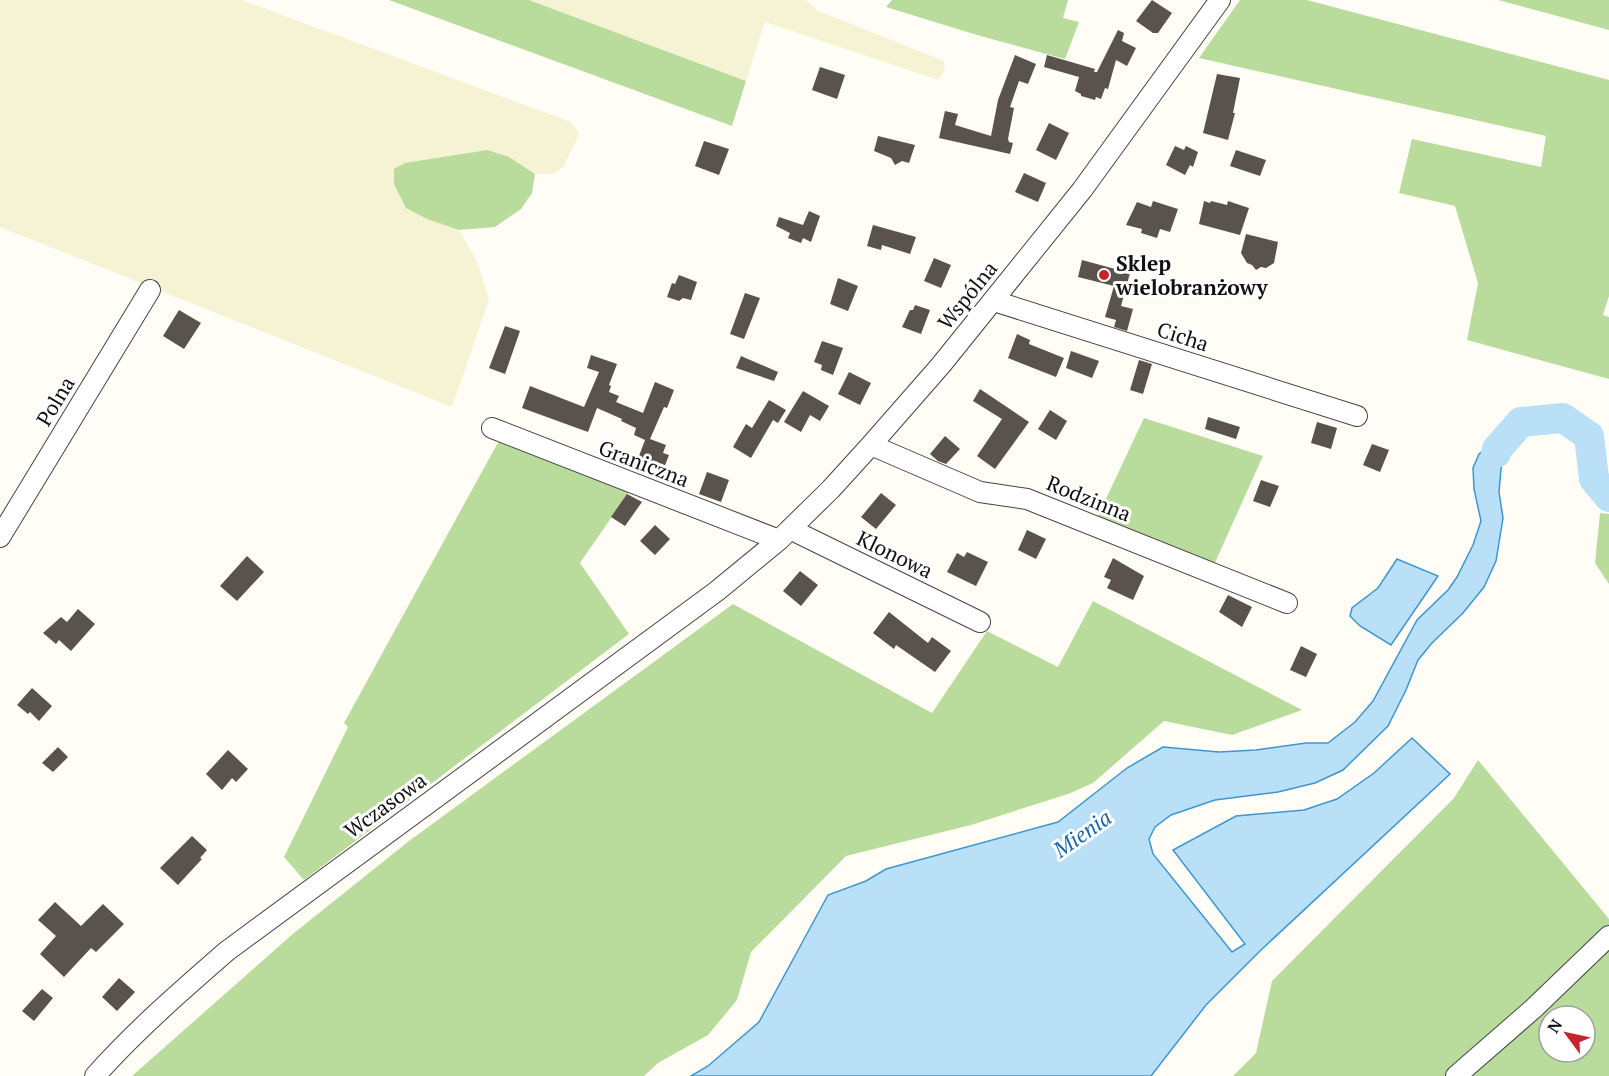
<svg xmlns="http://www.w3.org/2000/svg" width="1609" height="1076" font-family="'PT Serif',serif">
	<rect width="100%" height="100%" fill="#fffdf5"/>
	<path fill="#f6f3d4" d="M0,0H242L571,122L579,134L564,166L554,174H535L509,157L406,207L427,219L459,230L478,264L489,300L452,407L0,227Z
		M529,0H805L819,11L944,61L945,70L938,80L765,22L746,81Z"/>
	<path fill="#b9dc9c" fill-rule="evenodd" d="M389,0H529L746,81L732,126Z
		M892,0H1068L1063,18L1079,22L1065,59L977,35L886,7Z
		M1240,0H1307L1609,80V296L1603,315L1609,317V379L1467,340L1478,283L1455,206L1399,193L1412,139L1541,167L1546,136L1199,58Z
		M1498,0H1609V30Z
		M487,150L509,157L535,174L532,193L521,209L495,227L459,230L427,219L406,208L394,184V169L405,163Z
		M1144,418L1263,456L1213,567L1096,520Z
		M501,437L631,489L580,563L629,634L304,880L284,857L348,727L344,723Z
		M1600,513L1609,514V584L1595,563Z
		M1093,601L1302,710L1232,735L1164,721L1093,783L1068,794L971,825L846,856L751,952L737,1000L708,1035L658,1063L644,1076H132L294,933L409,841L733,604L932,713L987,631L1058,667Z
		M1478,760L1609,919V1076H1233L1256,1053L1272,981L1454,798ZM1549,1016H1585V1052H1549Z"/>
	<path fill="#b9e0f7" stroke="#3f96cf" stroke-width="1.5" d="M1523,412L1520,441L1505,449L1501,469L1499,492L1503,518L1496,561L1484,587L1463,613L1432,643L1418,660L1406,690L1388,726L1343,770L1315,783L1278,792L1215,800L1171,815L1155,827L1149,839L1153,854L1232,952L1245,944L1173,850L1236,816L1304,810L1337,799L1374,773L1412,738L1450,774L1261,950L1206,1005L1151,1076H691L708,1066L759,1022L828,895L866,881L886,869L1058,822L1127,768L1163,747L1219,752L1256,750L1306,743H1328L1355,722L1373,701L1417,620L1448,590L1457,577L1473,545L1481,521L1474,489L1473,468L1479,454L1489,446L1499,426Z
		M1397,559L1438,576L1391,645L1360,626L1350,616L1352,608L1378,588Z"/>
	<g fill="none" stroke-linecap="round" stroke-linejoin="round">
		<path stroke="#b9e0f7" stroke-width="30" d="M1496,453L1497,449L1521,422L1563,418L1589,436L1594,479L1609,497"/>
	</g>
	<path fill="#5a524d" d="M1152,0L1172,13L1158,33H1153L1136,21Z
		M1118,30L1124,33L1122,41L1136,48L1127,66L1116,60L1108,89L1105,88L1101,99L1096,97L1095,100L1081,96V94L1075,91L1079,77L1044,67L1047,55L1095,69L1094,72H1097Z
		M1015,55L1036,64L1028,84L1019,81L1010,107L1014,108L1008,139L1009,142L1013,143L1010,154L939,138L945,111L958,114L955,125L991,136L998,100Z
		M820,67L845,75L837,99L812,90Z
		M1217,74L1240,78L1233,113H1235L1228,140L1203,133Z
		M1049,123L1069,133L1056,160L1036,150Z
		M878,136L915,145L909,163L902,161L895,165L891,158L874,151Z
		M704,141L729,149L719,175L695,166Z
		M1175,146L1184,150L1186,146L1198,152L1193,167L1190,165L1185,175L1166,165Z
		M1236,150L1266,160L1260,176L1230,166Z
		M1024,173L1046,183L1038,202L1015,192Z
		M1153,201L1178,209L1170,232L1160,229L1157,238L1141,233L1142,229L1126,225L1137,202L1151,207Z
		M1204,201L1210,203L1211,201L1227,205L1228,201L1249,208L1240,235L1199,224Z
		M809,211L820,216L811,242L803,238L801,243L788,238L790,233L776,226L779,217L803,225Z
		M873,225L916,237L910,254L882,245L881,250L867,246Z
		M1246,234L1278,242L1274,263L1266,268L1261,267L1256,270L1252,265L1247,263L1241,253Z
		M934,258L951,265L941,288L924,281Z
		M1082,260L1130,273L1121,306L1133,309L1127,331L1114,327L1116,320L1105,317L1114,286L1078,277Z
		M679,275L697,282L691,300L683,298L679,301L667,297L672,283L675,284Z
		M838,278L858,286L848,311L830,304Z
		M745,293L760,298L744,339L730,334Z
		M915,305L930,310L921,334L902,327L910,310H913Z
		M179,310L201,323L184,349L163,336Z
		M505,326L520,331L505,374L489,368Z
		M1017,334L1030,340L1029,344L1064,358L1056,377L1008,358Z
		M822,341L843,348L833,375L821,370L822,365L814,362Z
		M1071,351L1099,361L1092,378L1066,368Z
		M591,355L617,364L609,385L611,386L609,392L619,396L616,402L643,413L655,382L674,390L667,408L664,407L650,439L666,445L663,453L669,455L662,473L653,470L647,473L646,467L636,464L645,440L634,435L636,428L621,421L622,419L597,408L588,432L522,408L530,386L584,407L599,372L587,368Z
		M741,356L778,372L774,381L736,368Z
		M1139,360L1152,364L1143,394L1130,390Z
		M849,372L871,383L860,405L838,394Z
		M980,389L1029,422L995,469L977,456L1002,419L973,401Z
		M803,391L829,406L820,421L810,415L801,432L784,422Z
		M769,400L786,410L778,423L773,420L751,458L733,447L746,424L752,428Z
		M1050,410L1067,421L1056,440L1038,429Z
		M1208,417L1240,427L1236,439L1205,429Z
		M1317,422L1337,428L1331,449L1311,443Z
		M945,436L960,449L946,464L938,461L930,454Z
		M1372,444L1389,450L1380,472L1363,465Z
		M707,472L729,480L721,502L699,494Z
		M1261,480L1279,486L1270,507L1253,501Z
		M881,493L896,505L876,529L861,517Z
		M627,494L642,502L625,526L611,517Z
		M655,525L670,539L655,555L640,541Z
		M1027,530L1046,539L1036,559L1018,550Z
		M967,552L988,562L976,586L947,572L957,553L964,557Z
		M247,556L264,572L237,601L220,586Z
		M1113,558L1144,576L1133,600L1107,588L1111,580L1104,577Z
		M800,571L818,585L801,606L783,591Z
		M1228,595L1252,607L1242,627L1219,612Z
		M78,609L95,624L71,651L59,640L56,644L43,633L61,617L67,622Z
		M889,612L928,643L932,637L951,651L935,672L896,645L894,649L873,633Z
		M1301,646L1317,654L1306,677L1290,670Z
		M32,688L52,706L39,721L30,712L28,714L17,705Z
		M58,747L68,757L53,772L42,763Z
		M228,750L248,769L236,782L232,778L222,790L206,774Z
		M192,836L207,850L200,858L202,859L178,885L160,868Z
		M55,902L81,926L103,904L124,924L96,952L91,948L64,977L40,954L56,936L38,920Z
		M119,978L135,992L117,1011L102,997Z
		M42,989L53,998L34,1021L22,1011Z"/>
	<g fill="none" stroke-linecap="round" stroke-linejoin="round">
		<defs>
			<path id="street" d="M994,301L1357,416
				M492,428L779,540
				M871,445L980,492L1027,499L1287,603
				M790,529L980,622
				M0,537L150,290
				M95,1076C135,1031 181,991 227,951L717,591L779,540L831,489L871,445L941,365L1082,190L1220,0
				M1456,1076L1533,1009L1609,936"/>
		</defs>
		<use href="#street" stroke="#444" stroke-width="22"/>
		<use href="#street" stroke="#fff" stroke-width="20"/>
	</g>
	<circle fill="#c4262e" stroke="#fff" stroke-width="2" cx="1104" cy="275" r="6"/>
	<g text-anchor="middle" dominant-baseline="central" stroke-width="6" stroke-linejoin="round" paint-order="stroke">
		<g font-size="21" font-weight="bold" fill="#111" stroke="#fff" text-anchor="start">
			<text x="1116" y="263">Sklep<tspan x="1116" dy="24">wielobranżowy</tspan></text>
		</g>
		<g font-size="21" fill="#111" stroke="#fff">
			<text transform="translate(967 295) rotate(-51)">Wspólna</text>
			<text transform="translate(1183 336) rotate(18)">Cicha</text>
			<text transform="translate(55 401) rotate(-59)">Polna</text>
			<text transform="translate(644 463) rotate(21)">Graniczna</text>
			<text transform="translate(1089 498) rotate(22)">Rodzinna</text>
			<text transform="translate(895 554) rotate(26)">Klonowa</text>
			<text transform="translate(385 805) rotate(-36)">Wczasowa</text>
		</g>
		<g font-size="22" font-style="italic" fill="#1768a6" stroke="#fff">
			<text transform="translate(1082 833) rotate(-35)">Mienia</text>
		</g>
	</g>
	<g transform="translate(1567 1034) rotate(303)"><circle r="28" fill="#ffffff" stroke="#a0a0a0" stroke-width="1.5"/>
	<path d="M0-4.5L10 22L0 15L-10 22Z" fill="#c4262e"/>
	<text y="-9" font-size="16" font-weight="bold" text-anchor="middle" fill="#111111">N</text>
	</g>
</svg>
